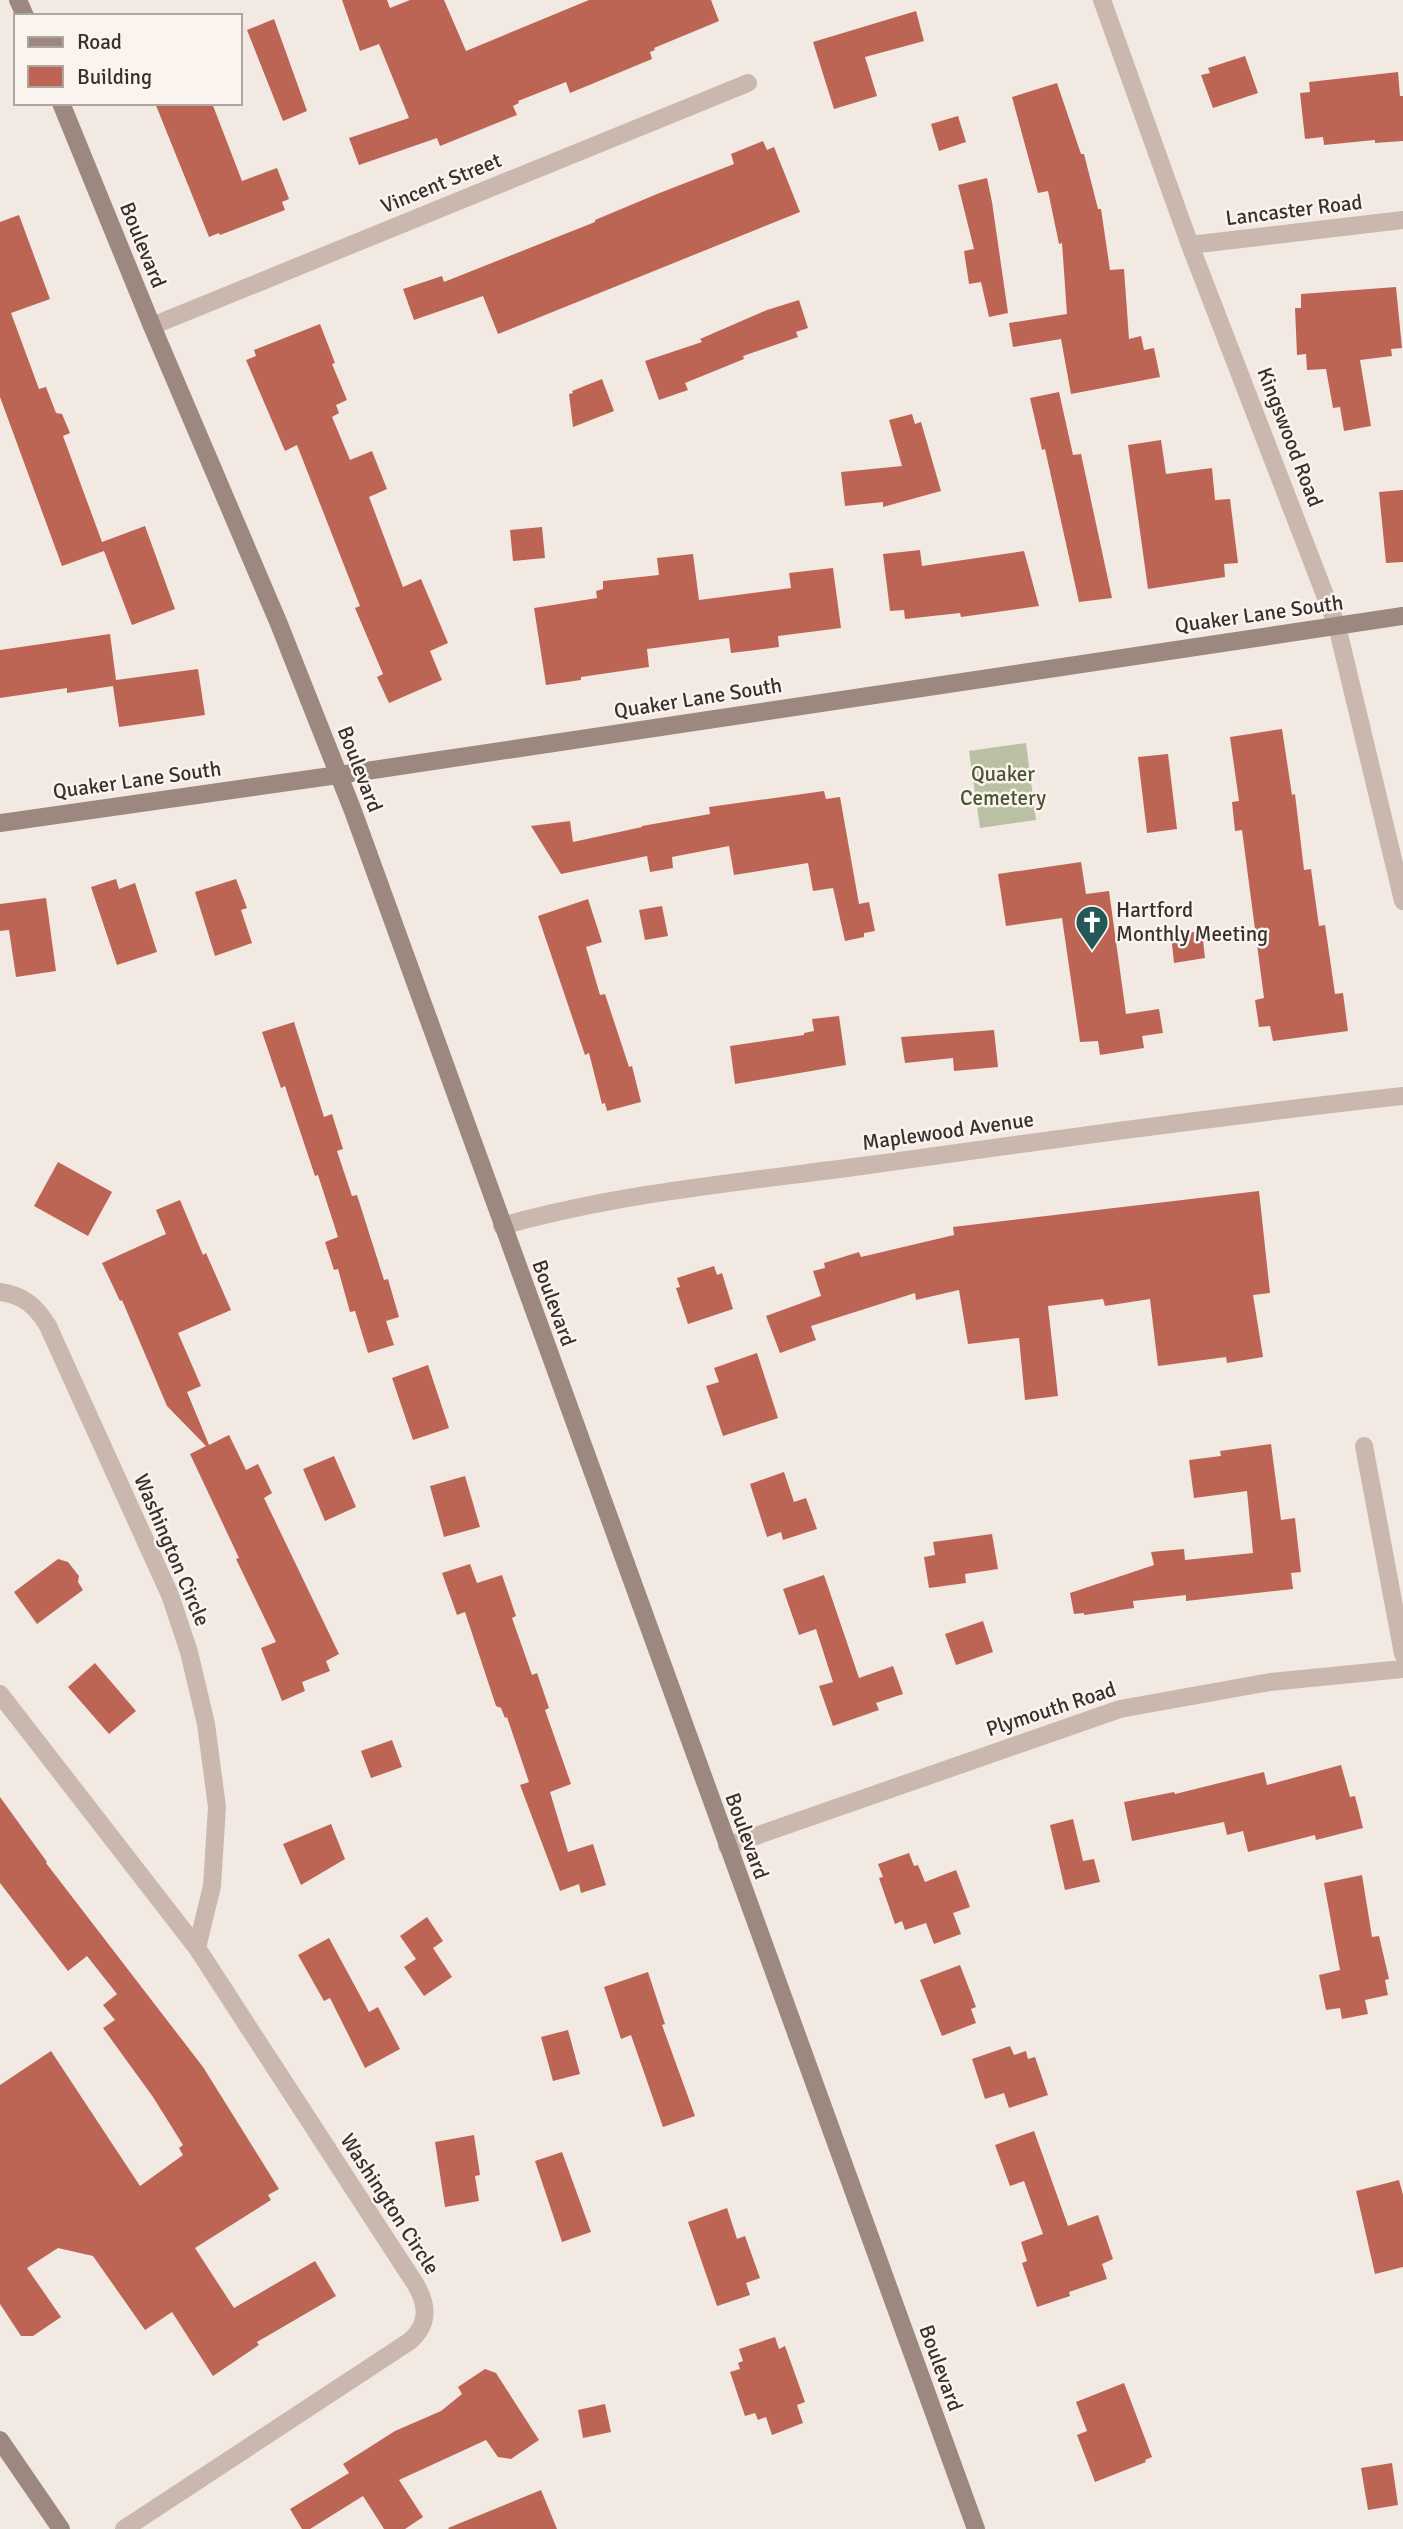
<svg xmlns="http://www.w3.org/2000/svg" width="1403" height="2529" font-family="Signika,sans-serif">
	<rect width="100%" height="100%" fill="#f2e9e2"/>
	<path fill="#b9c0a3" d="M1026,743L1036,820L980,828L969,751Z"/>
	<path fill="#bd6555" d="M342,0H387L390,8L410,0H444L466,51L589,0H711L719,21L654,48L655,50L650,52L652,59L570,93L566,82L518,101L519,103L513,106L517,115L440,146L437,138L359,165L349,138L409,118L379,44L360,51Z
		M916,11L924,41L865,57L877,96L834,109L813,42Z
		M274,19L307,111L283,121L247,30Z
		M1245,56L1258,93L1213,108L1201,75L1210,73L1208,68Z
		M1398,72L1400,96H1403V141L1375,143V140L1324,145L1323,137L1305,139L1300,93L1310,92L1309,82Z
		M1057,83L1081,154H1084L1098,209H1101L1110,270L1124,269L1129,339L1141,336L1144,350L1154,348L1160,377L1071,394L1061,339L1013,347L1009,323L1067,314L1062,243L1059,244L1048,191L1038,193L1012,97Z
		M155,103H212L242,181L277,168L289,199L282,202L285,210L220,235L219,233L209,237Z
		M958,116L966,142L939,151L931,124Z
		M763,141L767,150L774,147L800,212L498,334L483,296L414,320L403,289L442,276L444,282L595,222V220L657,194L734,164L731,154Z
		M987,178L992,202L1008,313L989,317L981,282L969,284L964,251L974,249L958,185Z
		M19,215L50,299L11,313L39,389L46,387L56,413L62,414L70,433L63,436L102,542L145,526L175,609L132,625L104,551L62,566L0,397V222Z
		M1396,287L1402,348L1391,349L1392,356L1360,360L1371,426L1344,431L1340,407L1333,408L1326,369L1307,370L1306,354L1297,355L1295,308H1301V294Z
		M799,300L808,328L796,332L798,337L743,356L744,359L685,383L688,390L659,400L645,361L702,342L700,339L767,310Z
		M320,324L335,363L332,364L347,400L336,405L339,413L332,417L350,460L372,451L387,489L369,497L403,587L421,579L448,643L430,651L442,680L389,703L377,677L383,674L355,608L360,606L297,445L285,451L246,360L256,356L254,350Z
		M602,379L614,411L573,427L569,394L573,393L572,391Z
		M1059,392L1073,455L1081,454L1112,598L1079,602L1045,449L1042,450L1030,398Z
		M912,414L915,424L921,422L941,491L883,507V502L845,506L841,472L902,466L889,420Z
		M1161,440L1166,474L1212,468L1215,500L1230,499L1238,563L1224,564L1225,577L1148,589L1128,445Z
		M1403,490V562L1386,563L1379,492Z
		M542,527L545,558L513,561L510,530Z
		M920,550L922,566L1024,551L1039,606L961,617L960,613L905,619L904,610L890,611L883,554Z
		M693,554L699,600L791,588L789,573L833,568L841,628L778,636L779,647L731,653L729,638L647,649L649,667L581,677V680L546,685L534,608L597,598L596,591L603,589V581L659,575L657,558Z
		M110,634L116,680L198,669L205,715L119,727L113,686L67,693V688L0,698V650Z
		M1282,729L1292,795L1295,794L1304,870L1311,869L1319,926L1325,925L1335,994L1343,993L1348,1031L1273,1041L1270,1026L1259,1027L1255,1000L1264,998L1242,830L1235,831L1232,802L1239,801L1230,737Z
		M1168,754L1177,829L1147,833L1138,757Z
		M824,791L826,799L840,797L859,904L869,902L875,931L864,933V937L845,941L833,888L813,891L808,863L734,875L729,846L672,857L673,868L650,872L647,856L561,874L531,826L570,821L573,842L642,827V826L710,814L709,807Z
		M1081,862L1086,894L1109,891L1126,1014L1159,1009L1163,1033L1142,1036L1144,1048L1100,1055L1098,1041L1080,1042L1062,918L1006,926L998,874Z
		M116,879L119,889L135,883L157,952L117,965L91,887Z
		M236,879L247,908L241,910L252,943L215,956L195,892Z
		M46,898L56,971L16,977L9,930L0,931V904Z
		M588,899L602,942L586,947L600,995L605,994L629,1067L632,1066L641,1102L607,1111L605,1103L602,1104L589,1053L585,1055L538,916Z
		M662,906L668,936L645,940L639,910Z
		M1202,931L1205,958L1174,963L1171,935Z
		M839,1016L846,1065L735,1084L730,1046L804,1035V1033L814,1031L812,1019Z
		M294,1022L324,1117L332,1114L343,1149L337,1151L352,1196L357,1195L384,1280L388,1279L399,1317L386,1321L394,1345L368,1353L355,1311L350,1312L338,1269L334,1270L325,1242L338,1237L318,1175L315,1176L285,1086L281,1088L262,1032Z
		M994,1030L998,1067L954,1071L953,1058L905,1063L901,1037Z
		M58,1162L112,1192L88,1236L34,1206Z
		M1259,1191L1270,1293L1253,1295L1263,1357L1227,1363L1226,1357L1158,1366L1150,1299L1105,1306L1103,1299L1048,1306L1058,1396L1025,1400L1019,1338L968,1344L959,1290L916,1300L915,1293L811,1326L816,1340L780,1353L766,1316L821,1296L813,1271L825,1268L824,1263L859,1252L861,1257L954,1235L953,1227Z
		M180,1200L203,1255L206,1253L231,1310L178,1333L201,1386L187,1392L209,1445L229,1435L246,1470L258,1464L272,1493L264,1498L339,1654L326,1661L330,1671L302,1682L305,1691L282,1701L261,1648L276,1642L236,1559L239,1558L190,1454L206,1446L167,1406L122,1300L120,1301L102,1263L166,1234L156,1210Z
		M714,1266L717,1275L722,1273L733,1309L688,1324L676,1288L680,1287L677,1278Z
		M757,1353L778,1418L723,1436L706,1386L719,1382L714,1368Z
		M428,1365L449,1428L413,1440L392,1378Z
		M1271,1444L1281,1520L1295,1518L1301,1572L1291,1573L1293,1589L1186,1601V1595L1133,1601L1134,1608L1084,1615V1613L1074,1614L1070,1593L1154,1565L1151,1552L1184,1549L1185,1560L1253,1553L1247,1491L1194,1498L1189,1460L1221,1456L1220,1451Z
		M334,1456L356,1507L325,1521L303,1469Z
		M784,1472L794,1502L806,1498L817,1529L783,1540L781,1532L767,1537L750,1484Z
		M465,1476L480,1527L444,1537L430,1486Z
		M992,1534L998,1569L965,1574L966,1583L929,1588L924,1557L935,1555L933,1542Z
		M58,1559L68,1562L79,1576L78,1582L83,1590L37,1624L14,1592Z
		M470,1564L477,1583L502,1575L516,1616L512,1618L532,1675L537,1673L549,1708L545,1710L571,1784L550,1792L568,1852L593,1844L606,1885L581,1893L579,1884L560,1891L520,1785L529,1782L507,1717L505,1718L501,1708L496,1706L465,1612L457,1615L442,1573Z
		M824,1575L859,1678L893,1666L903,1694L876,1703L879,1710L833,1726L819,1686L833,1682L816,1629L799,1635L783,1589Z
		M983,1621L993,1652L956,1665L945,1634Z
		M95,1663L136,1711L109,1734L68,1687Z
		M392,1740L402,1767L371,1778L361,1751Z
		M1341,1765L1350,1797L1355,1796L1363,1828L1316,1840L1315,1835L1248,1852L1243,1831L1227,1835L1224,1822L1132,1841L1124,1802L1174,1792L1175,1794L1264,1772L1267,1785Z
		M0,1797L47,1862L46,1863L203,2067L279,2189L268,2195L271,2200L195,2248L234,2308L315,2261L336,2296L257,2342L259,2345L213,2376L172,2312L145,2330L93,2256L58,2248L27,2268L61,2317L33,2336H21L0,2304V2085L51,2051L140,2186L183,2155L179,2148L183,2145L153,2097L103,2028L115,2020L103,2005L117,1994L87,1956L68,1971L0,1883Z
		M1073,1819L1083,1861L1094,1859L1100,1882L1065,1890L1050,1825Z
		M331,1824L345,1859L301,1885L283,1844Z
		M909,1853L914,1866L918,1865L925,1882L956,1870L970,1907L953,1913L961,1934L934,1944L926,1923L905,1930L902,1921L895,1924L879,1878L883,1877L878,1864Z
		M1362,1875L1372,1937L1379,1936L1389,1979L1385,1980L1388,1995L1365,2000L1368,2014L1342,2019L1340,2008L1326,2010L1319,1975L1340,1970L1324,1883Z
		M427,1917L443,1941L433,1948L452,1977L424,1996L404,1967L416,1959L400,1936Z
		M329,1938L369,2012L378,2007L400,2049L365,2068L330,1998L324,2001L298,1955Z
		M960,1965L976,2007L971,2009L976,2023L942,2036L920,1980Z
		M648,1972L665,2024L662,2025L695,2116L663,2127L631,2035L621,2039L604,1987Z
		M568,2030L580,2074L553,2081L541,2037Z
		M1010,2046L1014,2055L1026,2051L1028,2059L1035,2057L1048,2095L1009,2108L1004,2093L985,2099L972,2059Z
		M1034,2131L1068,2226L1098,2215L1113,2259L1102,2264L1107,2279L1069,2292L1070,2296L1037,2307L1022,2263L1027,2261L1021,2242L1043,2234L1024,2181L1010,2186L995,2145Z
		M474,2135L480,2175L475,2176L479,2201L445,2207L435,2142Z
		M562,2152L591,2232L562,2242L535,2161Z
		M1399,2180L1403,2195V2267L1375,2274L1356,2191Z
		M727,2208L737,2239L745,2236L760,2278L746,2283L750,2295L717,2306L688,2222Z
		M775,2337L779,2349L785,2346L805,2402L797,2405L803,2423L772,2435L766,2417L758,2420L755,2413L745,2416L730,2372L740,2369L738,2363L743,2361L739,2349Z
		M485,2369L496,2373L539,2440L511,2459L498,2457L486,2440L399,2480L423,2517L405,2529H384L363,2496L310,2529H302L290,2509L349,2473L343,2464L395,2431L441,2411L462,2394L458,2387Z
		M1124,2383L1152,2457L1145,2460L1146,2462L1095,2482L1077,2435L1087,2431L1076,2402Z
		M605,2404L611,2432L583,2438L578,2410Z
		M1392,2463L1398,2505L1368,2510L1361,2468Z
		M541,2490L557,2529H449L448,2528Z"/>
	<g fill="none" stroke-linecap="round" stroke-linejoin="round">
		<path stroke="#cab8ae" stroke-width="18" d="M1102,0L1190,245L1337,626L1403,901
			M1190,245L1403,220
			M152,326L748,83
			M502,1226C619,1193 742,1182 862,1166C1042,1141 1222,1116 1403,1096
			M0,1292C23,1295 36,1306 48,1326L170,1595L189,1652L206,1724L217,1807L212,1886L197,1948
			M1364,1446L1403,1654
			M0,1694L197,1948L416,2285C428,2306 429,2324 410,2341L124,2529
			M727,1846L1120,1709L1270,1682L1403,1669"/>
		<path stroke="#9d8880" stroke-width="18" d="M18,0L25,16
			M61,103L152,326L279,624L353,811L976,2529
			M0,823L373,770L1403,616
			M0,2440L61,2529"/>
	</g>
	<defs>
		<symbol id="church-pin" viewBox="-11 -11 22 30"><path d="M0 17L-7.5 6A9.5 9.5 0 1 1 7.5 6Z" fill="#245856" stroke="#faf3ee"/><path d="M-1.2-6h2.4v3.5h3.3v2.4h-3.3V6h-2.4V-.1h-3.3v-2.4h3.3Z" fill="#fff"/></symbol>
	</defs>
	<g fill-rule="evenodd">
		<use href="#church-pin" x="1073" y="903" width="38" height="52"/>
	</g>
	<g text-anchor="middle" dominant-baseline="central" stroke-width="5" stroke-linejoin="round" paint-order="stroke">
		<g font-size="21" fill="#392f2c" stroke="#faf3ee">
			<text transform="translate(441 183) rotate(-22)">Vincent Street</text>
			<text transform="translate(1294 210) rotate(-7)">Lancaster Road</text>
			<text transform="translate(143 245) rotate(68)">Boulevard</text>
			<text transform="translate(1290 437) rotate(69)">Kingswood Road</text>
			<text transform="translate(1259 614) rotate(-8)">Quaker Lane South</text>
			<text transform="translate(698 698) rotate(-9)">Quaker Lane South</text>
			<text transform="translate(360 769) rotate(69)">Boulevard</text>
			<text transform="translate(137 780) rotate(-8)">Quaker Lane South</text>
			<text transform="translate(948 1131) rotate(-8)">Maplewood Avenue</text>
			<text transform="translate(554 1303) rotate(70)">Boulevard</text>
			<text transform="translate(172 1550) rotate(67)">Washington Circle</text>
			<text transform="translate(1051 1709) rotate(-18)">Plymouth Road</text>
			<text transform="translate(747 1836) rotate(70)">Boulevard</text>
			<text transform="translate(390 2204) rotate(57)">Washington Circle</text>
			<text transform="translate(941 2368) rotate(70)">Boulevard</text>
		</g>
		<g font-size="21" fill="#4c5632" stroke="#faf3ee">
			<text x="1003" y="774">Quaker<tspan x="1003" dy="24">Cemetery</tspan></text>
		</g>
		<g font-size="21" fill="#392f2c" stroke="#faf3ee" text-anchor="start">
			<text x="1116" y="910">Hartford<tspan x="1116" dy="24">Monthly Meeting</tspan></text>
		</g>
	</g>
	<rect x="14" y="14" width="228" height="91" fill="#faf3ee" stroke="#ada5a0" stroke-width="2"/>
	<rect x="28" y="37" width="35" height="10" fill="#9d8880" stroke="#ada5a0" stroke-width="2"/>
	<text x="77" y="49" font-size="21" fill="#392f2c">Road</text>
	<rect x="28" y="66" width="35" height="21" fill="#bd6555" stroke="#ada5a0" stroke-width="2"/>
	<text x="77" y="84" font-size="21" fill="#392f2c">Building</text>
</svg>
